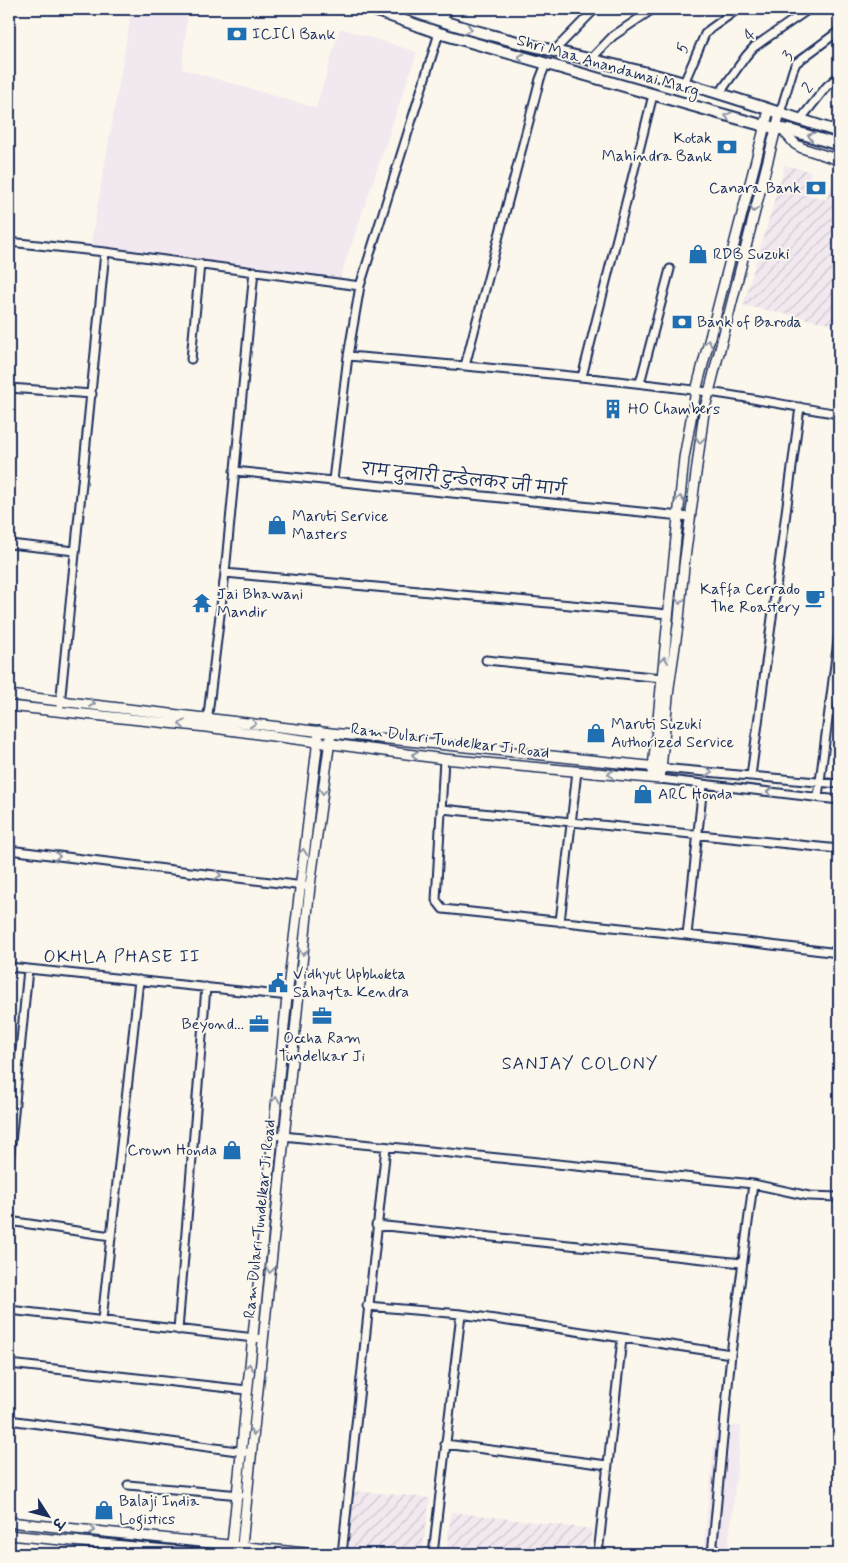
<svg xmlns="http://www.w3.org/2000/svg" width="848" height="1563" font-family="Mynerve,'Playpen Sans Deva',sans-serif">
	<defs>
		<pattern id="industrial-furrows" width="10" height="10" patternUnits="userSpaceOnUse" patternTransform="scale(1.25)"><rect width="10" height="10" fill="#f2e8ef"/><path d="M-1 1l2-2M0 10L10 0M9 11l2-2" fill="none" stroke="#cfc7cf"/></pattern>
	</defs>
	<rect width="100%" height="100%" fill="#fbf7ec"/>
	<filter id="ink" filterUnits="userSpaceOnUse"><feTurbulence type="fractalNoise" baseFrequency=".02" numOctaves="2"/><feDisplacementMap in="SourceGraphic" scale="10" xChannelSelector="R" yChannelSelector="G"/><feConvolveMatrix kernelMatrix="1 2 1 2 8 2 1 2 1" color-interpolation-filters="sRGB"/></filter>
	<g filter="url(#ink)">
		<path fill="#f2e8ef" d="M132,9H188L182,69L316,108L340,28L417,52L339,281L90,248Z
			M716,1425L741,1426L734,1498L727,1554H703Z"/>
		<path fill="url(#industrial-furrows)" d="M785,165L811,172L804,193L826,200L834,179L839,181V326L743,305Z
			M354,1491L430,1498L422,1554H359L346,1552Z
			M451,1512L592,1529L588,1554H446Z"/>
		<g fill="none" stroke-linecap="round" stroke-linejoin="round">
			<defs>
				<path id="minor" d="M440,21L450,9
					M553,52L595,9
					M589,61L613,36L653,9
					M684,83L705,34L710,29L738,9
					M719,94L746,56L754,47L809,9
					M780,113L793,70L796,63L839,31
					M800,120L827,86L839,76
					M9,242L105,252L360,286
					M348,356C468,366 588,376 708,392C752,398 795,407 839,414
					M191,359L200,264
					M465,366L540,79L546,64
					M582,377L653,95
					M640,383L670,269
					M9,388L92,394
					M234,471L691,517
					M333,480L348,356L360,286L439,33
					M9,544L75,551
					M225,573L668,614
					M486,660L662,678
					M60,705L105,252
					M829,712L839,713
					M207,723L225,573L254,271
					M444,759L436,900L443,909L687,935L839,953
					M661,768L839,784
					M751,776L800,407
					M660,779L839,800
					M818,797L839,633
					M442,809L839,849
					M9,850L304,886
					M560,922L577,771
					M687,935L703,785
					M9,967L299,997
					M273,1135L753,1184L809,1196L839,1197
					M9,1164L28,969
					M9,1221L111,1236
					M376,1225L742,1263
					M367,1306L461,1314L731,1354
					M9,1310L263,1339
					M102,1320L139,980
					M178,1330L206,987
					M9,1364L247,1390
					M9,1420L252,1453
					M445,1444L607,1465
					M128,1485L240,1495
					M342,1554L386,1147
					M433,1554L461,1314
					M598,1554L622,1339
					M712,1554L731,1354L753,1184"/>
				<path id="tertiary" d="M782,129L795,144L802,148L839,160
					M9,695L331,733L657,767
					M9,706L206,727L444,759L660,779L669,687L679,619L684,566L704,412L780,113
					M652,778L684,458L696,391L769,110
					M9,1522L315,1554
					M9,1535L208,1554
					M235,1554L232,1544L237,1495L287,997L319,731
					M237,1554L242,1545L310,886L331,733"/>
				<path id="secondary" d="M371,9L439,33L718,113L765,126L793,131L839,145
					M406,9C487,38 571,54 655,75C717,91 778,113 839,132"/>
			</defs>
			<use href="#minor" stroke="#1b2f5e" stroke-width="11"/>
			<use href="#tertiary" stroke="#1b2f5e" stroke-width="12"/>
			<use href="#secondary" stroke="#1b2f5e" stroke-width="14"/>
			<use href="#minor" stroke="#fbf7ec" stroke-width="7"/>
			<use href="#tertiary" stroke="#fbf7ec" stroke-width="9"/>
			<use href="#secondary" stroke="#fbf7ec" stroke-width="10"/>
		</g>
		<defs><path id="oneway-chevron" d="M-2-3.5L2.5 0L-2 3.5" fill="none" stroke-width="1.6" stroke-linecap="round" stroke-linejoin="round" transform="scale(1.25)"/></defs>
		<g stroke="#8b93a5">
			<use href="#oneway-chevron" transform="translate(469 29) rotate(15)"/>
			<use href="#oneway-chevron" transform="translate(521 57) rotate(-164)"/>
			<use href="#oneway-chevron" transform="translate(728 116) rotate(-165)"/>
			<use href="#oneway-chevron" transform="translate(811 136) rotate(-163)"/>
			<use href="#oneway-chevron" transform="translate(754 209) rotate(104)"/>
			<use href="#oneway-chevron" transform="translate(708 343) rotate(-75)"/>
			<use href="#oneway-chevron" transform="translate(700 440) rotate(97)"/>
			<use href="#oneway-chevron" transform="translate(680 499) rotate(-85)"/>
			<use href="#oneway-chevron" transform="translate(680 601) rotate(95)"/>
			<use href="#oneway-chevron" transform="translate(664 660) rotate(-84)"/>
			<use href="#oneway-chevron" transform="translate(92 703) rotate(7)"/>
			<use href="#oneway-chevron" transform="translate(253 723) rotate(7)"/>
			<use href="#oneway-chevron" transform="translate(182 724) rotate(-174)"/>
			<use href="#oneway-chevron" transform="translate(415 755) rotate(-172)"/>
			<use href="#oneway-chevron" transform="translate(709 772) rotate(5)"/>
			<use href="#oneway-chevron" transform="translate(611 774) rotate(-174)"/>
			<use href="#oneway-chevron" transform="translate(323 791) rotate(98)"/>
			<use href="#oneway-chevron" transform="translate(770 792) rotate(-174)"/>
			<use href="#oneway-chevron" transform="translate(303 852) rotate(-83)"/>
			<use href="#oneway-chevron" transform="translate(57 856) rotate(7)"/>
			<use href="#oneway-chevron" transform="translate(218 875) rotate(7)"/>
			<use href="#oneway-chevron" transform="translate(303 952) rotate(96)"/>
			<use href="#oneway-chevron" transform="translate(276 1100) rotate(-84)"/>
			<use href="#oneway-chevron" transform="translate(270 1270) rotate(96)"/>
			<use href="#oneway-chevron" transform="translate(249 1367) rotate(-84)"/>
			<use href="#oneway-chevron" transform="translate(254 1432) rotate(95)"/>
			<use href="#oneway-chevron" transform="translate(92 1530) rotate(6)"/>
		</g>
	</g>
	<defs>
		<symbol id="bank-bare" viewBox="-9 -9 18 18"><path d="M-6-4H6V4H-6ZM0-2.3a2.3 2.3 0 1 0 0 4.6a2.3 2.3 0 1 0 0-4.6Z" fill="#1f6fb2" stroke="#fbf7ec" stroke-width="2.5" paint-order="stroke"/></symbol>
		<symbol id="shop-bare" viewBox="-9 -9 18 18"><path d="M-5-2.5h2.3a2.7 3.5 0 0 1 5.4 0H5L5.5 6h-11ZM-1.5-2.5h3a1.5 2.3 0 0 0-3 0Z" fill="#1f6fb2" stroke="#fbf7ec" stroke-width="2.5" paint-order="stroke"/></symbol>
		<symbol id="building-bare" viewBox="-9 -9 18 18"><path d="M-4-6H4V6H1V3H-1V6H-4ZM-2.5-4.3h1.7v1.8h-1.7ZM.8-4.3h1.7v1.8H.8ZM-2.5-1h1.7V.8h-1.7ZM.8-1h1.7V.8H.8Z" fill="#1f6fb2" stroke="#fbf7ec" stroke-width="2.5" paint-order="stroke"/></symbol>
		<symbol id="cafe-bare" viewBox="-9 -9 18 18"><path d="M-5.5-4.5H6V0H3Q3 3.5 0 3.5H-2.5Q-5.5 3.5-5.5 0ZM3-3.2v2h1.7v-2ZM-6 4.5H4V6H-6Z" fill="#1f6fb2" stroke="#fbf7ec" stroke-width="2.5" paint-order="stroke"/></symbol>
		<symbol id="temple-bare" viewBox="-9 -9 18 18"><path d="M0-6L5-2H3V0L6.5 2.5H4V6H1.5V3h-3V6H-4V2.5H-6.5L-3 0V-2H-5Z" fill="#1f6fb2" stroke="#fbf7ec" stroke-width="2.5" paint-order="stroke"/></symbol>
		<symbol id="civic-bare" viewBox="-9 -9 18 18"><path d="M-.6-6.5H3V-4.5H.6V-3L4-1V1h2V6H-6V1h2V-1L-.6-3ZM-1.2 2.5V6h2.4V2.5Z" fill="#1f6fb2" stroke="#fbf7ec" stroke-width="2.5" paint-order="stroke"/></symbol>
		<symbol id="office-bare" viewBox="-9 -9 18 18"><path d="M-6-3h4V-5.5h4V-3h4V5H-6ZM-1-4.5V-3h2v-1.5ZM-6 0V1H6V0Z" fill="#1f6fb2" stroke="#fbf7ec" stroke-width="2.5" paint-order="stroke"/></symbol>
	</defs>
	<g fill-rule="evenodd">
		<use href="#bank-bare" x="223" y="20" width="28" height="28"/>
		<use href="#bank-bare" x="713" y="133" width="28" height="28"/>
		<use href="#bank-bare" x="802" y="174" width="28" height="28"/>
		<use href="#shop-bare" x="684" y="240" width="28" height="28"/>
		<use href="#bank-bare" x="668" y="308" width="28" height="28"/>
		<use href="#building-bare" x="599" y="395" width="28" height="28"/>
		<use href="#shop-bare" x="263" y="511" width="28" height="28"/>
		<use href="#cafe-bare" x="801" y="584" width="28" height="28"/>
		<use href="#temple-bare" x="188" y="589" width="28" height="28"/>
		<use href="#shop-bare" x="582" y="719" width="28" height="28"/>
		<use href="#shop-bare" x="629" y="780" width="28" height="28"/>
		<use href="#civic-bare" x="264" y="969" width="28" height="28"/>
		<use href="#office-bare" x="308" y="1002" width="28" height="28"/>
		<use href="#office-bare" x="245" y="1010" width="28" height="28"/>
		<use href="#shop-bare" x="218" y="1136" width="28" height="28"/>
		<use href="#shop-bare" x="90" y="1496" width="28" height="28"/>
	</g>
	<g text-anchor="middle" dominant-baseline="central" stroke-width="4" stroke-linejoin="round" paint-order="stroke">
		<g font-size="16" fill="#1b2f5e" stroke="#fbf7ec" text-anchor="start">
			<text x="252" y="34">ICICI Bank</text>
			<text x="712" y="138" text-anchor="end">Kotak<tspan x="712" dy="18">Mahindra Bank</tspan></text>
			<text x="801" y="188" text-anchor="end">Canara Bank</text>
			<text x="713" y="254">RDB Suzuki</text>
			<text x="697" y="322">Bank of Baroda</text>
			<text x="628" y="409">HO Chambers</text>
			<text x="292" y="516">Maruti Service<tspan x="292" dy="18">Masters</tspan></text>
			<text x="800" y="589" text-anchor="end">Kaffa Cerrado<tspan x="800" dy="18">The Roastery</tspan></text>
			<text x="217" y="594">Jai Bhawani<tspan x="217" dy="18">Mandir</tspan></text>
			<text x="611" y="724">Maruti Suzuki<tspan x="611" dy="18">Authorized Service</tspan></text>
			<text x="658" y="794">ARC Honda</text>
			<text x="293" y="974">Vidhyut Upbhokta<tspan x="293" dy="18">Sahayta Kendra</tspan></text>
			<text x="244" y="1024" text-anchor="end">Beyond...</text>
			<text x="322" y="1038" text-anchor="middle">Occha Ram<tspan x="322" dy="18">Tundelkar Ji</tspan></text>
			<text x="217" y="1150" text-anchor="end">Crown Honda</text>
			<text x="119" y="1501">Balaji India<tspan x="119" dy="18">Logistics</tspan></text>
		</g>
		<g font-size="16" fill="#1b2f5e" stroke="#fbf7ec">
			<text transform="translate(750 35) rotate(-38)">4</text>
			<text transform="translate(683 48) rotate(-68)">5</text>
			<text transform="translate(788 56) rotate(-53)">3</text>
			<text transform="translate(608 66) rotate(16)">Shri Maa Anandamai Marg</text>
			<text transform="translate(808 88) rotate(-51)">2</text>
			<text transform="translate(464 480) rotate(6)">राम दुलारी टुन्डेलकर जी मार्ग</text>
			<text transform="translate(450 741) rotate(7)">Ram Dulari Tundelkar Ji Road</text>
			<text transform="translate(260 1219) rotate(-84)">Ram Dulari Tundelkar Ji Road</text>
		</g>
		<g font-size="18" letter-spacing="1" fill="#1b2f5e" stroke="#fbf7ec">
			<text x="122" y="957">OKHLA PHASE II</text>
			<text x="580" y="1064">SANJAY COLONY</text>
		</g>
	</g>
	<rect width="848" height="1563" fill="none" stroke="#fbf7ec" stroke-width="30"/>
	<rect x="15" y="15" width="818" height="1533" fill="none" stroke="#1b2f5e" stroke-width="2" filter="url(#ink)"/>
	<g transform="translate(48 1516) rotate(126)" stroke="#fbf7ec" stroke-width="4" paint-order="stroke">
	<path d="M0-4L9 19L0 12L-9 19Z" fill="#1b2f5e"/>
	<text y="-8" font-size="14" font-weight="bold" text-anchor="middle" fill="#1b2f5e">उ</text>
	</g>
</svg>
